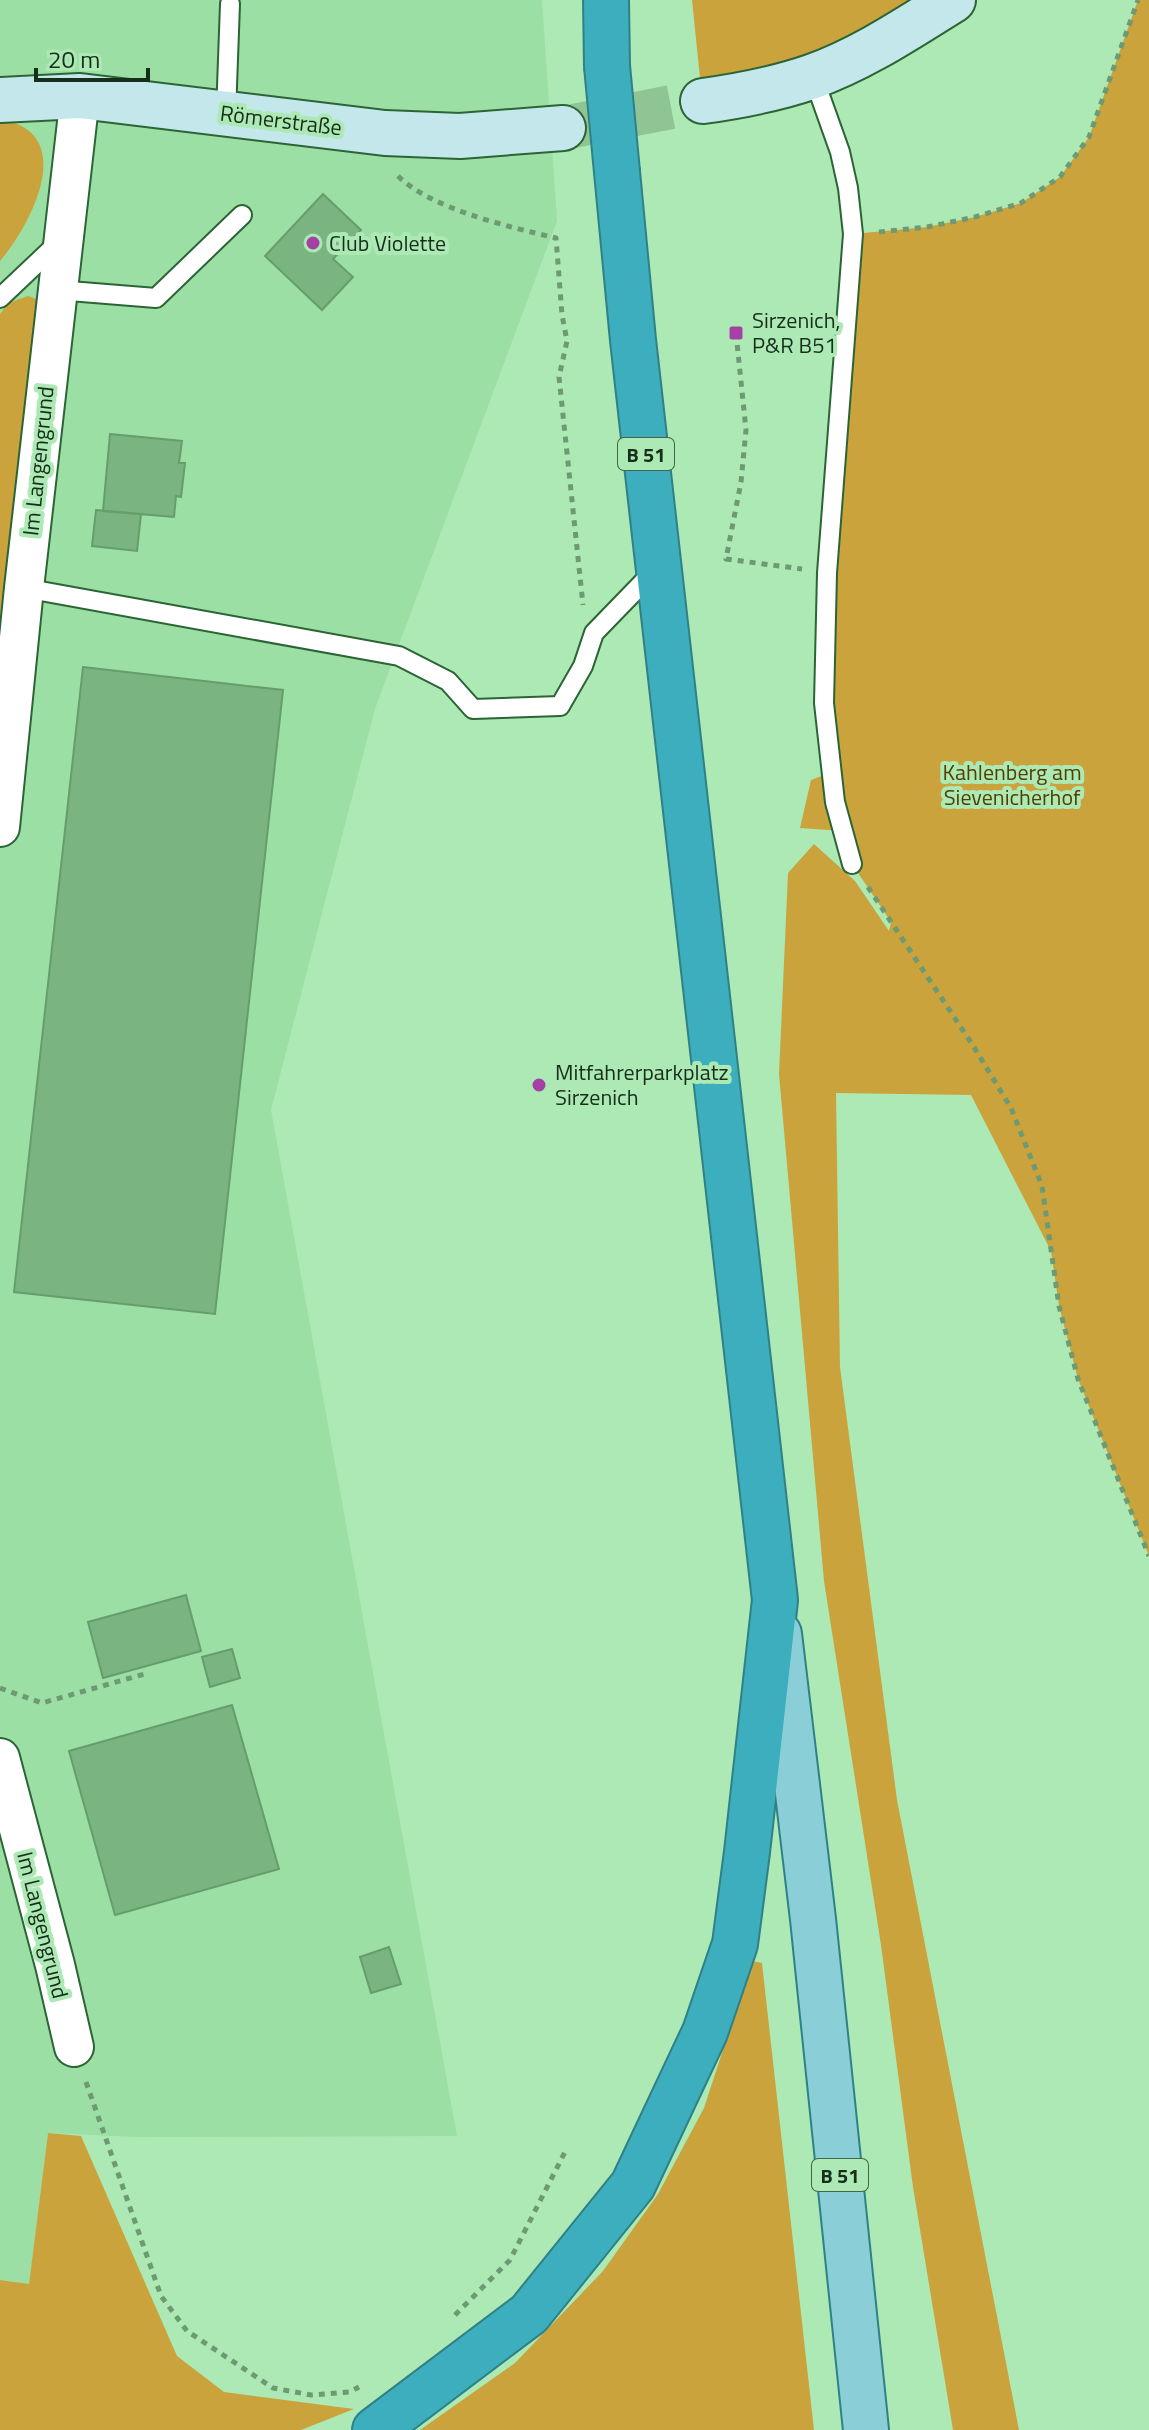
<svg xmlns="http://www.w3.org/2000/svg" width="1149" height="2430" font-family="'Titillium Web',sans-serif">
	<rect width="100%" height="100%" fill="#ade9b4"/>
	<path fill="#9cdfa4" d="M0,0H542L557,221L375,709L271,1110L457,2136L137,2137L48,2133L29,2284L0,2280Z"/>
	<path fill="#caa33c" d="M692,0H921L855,37L780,65L700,78Z
		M1138,0H1149V1556L1078,1379L1059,1306L1051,1251L971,1095L836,1093L840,1367L897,1800L1019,2430H953L913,2187L881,1945L824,1581L779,1074L788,873L814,844L855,881L889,931L891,922L852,864L843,831L800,828L811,780L832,772L824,703L853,234L927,227L975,217L1021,203L1060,177L1089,137Z
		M8,121C77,139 29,227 0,261V122Z
		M28,296L39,300L0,674V314L8,303Z
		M752,1961L762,1963L814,2430H420L515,2363L603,2271L658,2194L704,2108Z
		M48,2133L81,2136L177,2356L224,2392L354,2409L301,2430H0V2280L29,2284Z"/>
	<path fill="#7ab481" stroke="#649e6c" stroke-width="2" d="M323,194L361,230L333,259L353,277L322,310L265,256Z
		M110,434L182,441L179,463H185L181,497L176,496L174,517L103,511Z
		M96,510L141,514L137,551L92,546Z
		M83,667L283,690L215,1314L14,1292Z
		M186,1595L201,1651L103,1678L88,1622Z
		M232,1649L240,1678L210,1687L202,1657Z
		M232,1705L279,1869L115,1915L69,1751Z
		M389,1947L401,1984L371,1993L360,1957Z"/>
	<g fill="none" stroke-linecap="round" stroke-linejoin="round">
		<path stroke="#8fc495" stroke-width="44" stroke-dasharray="44 22" stroke-linecap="butt" d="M563,128L703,101"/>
		<defs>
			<path id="lane" d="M813,76L840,152L848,188L853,234L827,573L824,703L835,802L852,864
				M226,114L230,4
				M57,290L156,298L242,215
				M0,298L58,243
				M24,588L399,656L448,681L473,709L560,706L583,666L594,633L655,570"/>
			<path id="street" d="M0,827L24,588L80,96
				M0,1758L55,1965L74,2047"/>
			<path id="secondary" d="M0,100L80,96L385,133L460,136L563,128
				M703,101C739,96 776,89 811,77C862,59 908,28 953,0"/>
			<path id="primary" d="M779,1634L813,1919L866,2430"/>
			<path id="highway" d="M606,0L607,66
				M375,2430L529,2314L633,2185L705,2032L735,1944L747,1852L775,1600L633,340L617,172"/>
		</defs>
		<use href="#lane" stroke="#2b6435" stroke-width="22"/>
		<use href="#street" stroke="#2b6435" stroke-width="42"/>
		<use href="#secondary" stroke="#2b6435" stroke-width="48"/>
		<use href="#primary" stroke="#2f8185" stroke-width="48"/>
		<use href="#highway" stroke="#2f8185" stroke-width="48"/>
		<path stroke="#6d9a73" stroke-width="5" stroke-dasharray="6 6" stroke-linecap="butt" d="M398,176C431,209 510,227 556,238L562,315L567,341L559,377L583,605
			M879,232L927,227L975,217L1021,203L1060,177L1089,137L1138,0
			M736,333L746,430L741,482L726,559L802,569
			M868,887L972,1044L1011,1108L1042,1186L1059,1306L1078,1379L1149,1556
			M0,1688L42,1703L148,1673
			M86,2082L161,2296L187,2331L273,2388L311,2395L349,2392L359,2387
			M455,2315L510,2260L567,2148"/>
		<use href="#lane" stroke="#fff" stroke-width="18"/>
		<use href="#street" stroke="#fff" stroke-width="38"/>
		<use href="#secondary" stroke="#c4e7ec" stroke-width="44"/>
		<use href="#primary" stroke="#8aced8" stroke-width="44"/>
		<use href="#highway" stroke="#3caebe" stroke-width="44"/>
		<defs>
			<path id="highway-bridge" d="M607,66L617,172"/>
		</defs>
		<use href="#highway-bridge" stroke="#2f8185" stroke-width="48" stroke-linecap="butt"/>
		<use href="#highway-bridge" stroke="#3caebe" stroke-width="44"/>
	</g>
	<g fill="#a540a5" stroke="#ade9b4" stroke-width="3">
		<circle cx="313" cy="243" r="8"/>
		<rect x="728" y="325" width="16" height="16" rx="4"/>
		<circle cx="539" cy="1085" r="8"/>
	</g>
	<g text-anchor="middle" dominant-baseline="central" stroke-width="8" stroke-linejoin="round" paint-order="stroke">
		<g fill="#ade9b4" stroke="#436648" stroke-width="2">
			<rect x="618" y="438" width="56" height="32" rx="6"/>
			<rect x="812" y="2159" width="56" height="32" rx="6"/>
		</g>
		<g font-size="20" font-weight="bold" fill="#162e1a">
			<text x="646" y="454">B 51</text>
			<text x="840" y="2175">B 51</text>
		</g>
		<g font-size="22" fill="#162e1a" stroke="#ade9b4">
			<text transform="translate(281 120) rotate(7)">Römerstraße</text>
			<text transform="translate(38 461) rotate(-84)">Im Langengrund</text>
			<text transform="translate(43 1925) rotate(76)">Im Langengrund</text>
		</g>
		<g font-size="22" fill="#162e1a" stroke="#ade9b4" text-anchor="start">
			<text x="329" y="243">Club Violette</text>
			<text x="752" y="320">Sirzenich,<tspan x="752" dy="25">P&amp;R B51</tspan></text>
			<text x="555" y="1072">Mitfahrerparkplatz<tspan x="555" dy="25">Sirzenich</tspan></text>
		</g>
		<g font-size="22" fill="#533f03" stroke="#ade9b4">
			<text x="1012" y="772">Kahlenberg am<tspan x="1012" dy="25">Sievenicherhof</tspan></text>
		</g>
	</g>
	<path d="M36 68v12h112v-12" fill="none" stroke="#162e1a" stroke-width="4"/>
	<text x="48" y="68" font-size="24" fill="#162e1a" stroke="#ade9b4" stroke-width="6" paint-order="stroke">20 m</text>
</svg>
